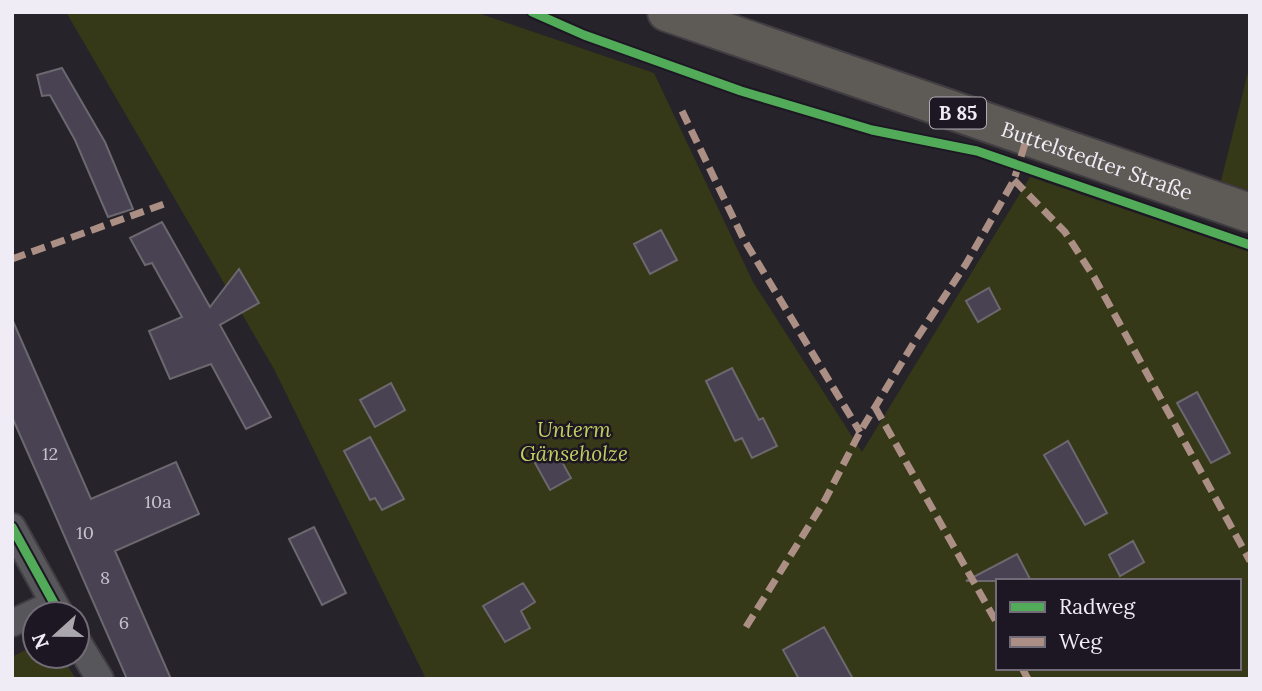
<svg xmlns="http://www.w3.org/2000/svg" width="1262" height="691" font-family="Lora,serif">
	<rect width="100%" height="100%" fill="#26232a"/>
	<path fill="#363917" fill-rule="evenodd" d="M66,12H475L654,73L753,282L862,452L1030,177L1250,252V679H426L274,369ZM998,581H1239V668H998Z
		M1250,64V191L1221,181Z
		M35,645V656H61L76,679H12V657Z"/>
	<path fill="#494252" stroke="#6b686f" stroke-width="2" d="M62,68L105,142L133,209L108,217L75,140L50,95L42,96L37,75Z
		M162,222L210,307L239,269L259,303L220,325L271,417L246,429L211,364L170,379L149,331L182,317L152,263L145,265L130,238Z
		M661,230L677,260L650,274L634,244Z
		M989,288L1000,309L978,322L966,301Z
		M12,319L91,499L176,462L199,514L115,551L171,679H127L46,494L12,417Z
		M732,368L759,420L763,418L777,446L752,458L742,438L735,441L706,381Z
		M391,383L405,410L375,427L360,400Z
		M1197,392L1230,453L1211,463L1177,403Z
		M370,437L404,499L382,510L375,498L370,500L344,451Z
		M1068,441L1107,513L1085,525L1044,455Z
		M556,451L571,478L550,490L535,463Z
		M314,527L346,593L322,605L289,539Z
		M1133,541L1144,562L1120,576L1109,555Z
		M1017,554L1031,581H966Z
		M523,583L535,602L521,611L530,628L505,642L483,606Z
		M824,627L853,679H799L783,650Z"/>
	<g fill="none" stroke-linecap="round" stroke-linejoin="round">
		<defs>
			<path id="street" d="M12,527L60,614
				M12,623L53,604
				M77,641L100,679"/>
			<g id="primary">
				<path id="s1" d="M667,12L1250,213"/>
			</g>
		</defs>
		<use href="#street" stroke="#403d43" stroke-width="30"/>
		<use href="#primary" stroke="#403d43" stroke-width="42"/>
		<use href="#street" stroke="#57565a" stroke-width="26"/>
		<use href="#primary" stroke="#5e5a56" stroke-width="38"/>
		<path stroke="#ac8f84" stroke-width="7" stroke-dasharray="14 7" stroke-linecap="butt" d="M682,111L743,238L860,432
			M1014,180L1065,232L1094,277L1250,561
			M12,259L164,204
			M875,407L998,625
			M746,627L825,500L860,432L913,344L966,264L1014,180L1027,137
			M1022,668L1028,679"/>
		<defs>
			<path id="cycleway" d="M532,12L584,35L741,91L872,130L977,151L1250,245
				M12,527L60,614"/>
		</defs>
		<use href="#cycleway" stroke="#1c1723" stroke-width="13"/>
		<use href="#cycleway" stroke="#51ab58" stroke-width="9"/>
	</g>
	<g text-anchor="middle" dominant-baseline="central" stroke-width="5" stroke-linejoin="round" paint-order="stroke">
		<g font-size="18" fill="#c6c2cc">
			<text x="50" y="453">12</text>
			<text x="158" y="501">10a</text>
			<text x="85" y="532">10</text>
			<text x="105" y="577">8</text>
			<text x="124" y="622">6</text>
		</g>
		<rect fill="#1c1723" stroke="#b0acb6" stroke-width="2" x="930" y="97.5" width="56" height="31" rx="5"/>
		<g font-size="19" font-weight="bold" fill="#f0ecf5">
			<text x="958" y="113">B 85</text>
		</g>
		<g font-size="21" fill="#f0ecf5" stroke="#1c1723">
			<text stroke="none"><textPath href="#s1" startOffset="455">Buttelstedter Straße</textPath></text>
		</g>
		<g font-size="21" font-style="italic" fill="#c2cd5f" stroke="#1c1723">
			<text x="574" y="429">Unterm<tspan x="574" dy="24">Gänseholze</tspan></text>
		</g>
	</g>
	<rect width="1262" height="691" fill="none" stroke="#f0ecf5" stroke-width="28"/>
	<rect x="996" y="579" width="245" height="91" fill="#1c1723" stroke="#716c77" stroke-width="2"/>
	<rect x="1010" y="602" width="35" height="10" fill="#51ab58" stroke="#716c77" stroke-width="2"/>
	<text x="1059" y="614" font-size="21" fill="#f0ecf5">Radweg</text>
	<rect x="1010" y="637" width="35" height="10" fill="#ac8f84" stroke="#716c77" stroke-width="2"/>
	<text x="1059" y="649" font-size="21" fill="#f0ecf5">Weg</text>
	<g transform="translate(56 635) rotate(249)"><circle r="33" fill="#1c1723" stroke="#716c77" stroke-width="2"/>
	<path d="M0-5L12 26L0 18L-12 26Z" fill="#a9a6ae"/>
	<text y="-10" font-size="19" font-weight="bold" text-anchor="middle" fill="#f0ecf5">N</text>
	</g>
</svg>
